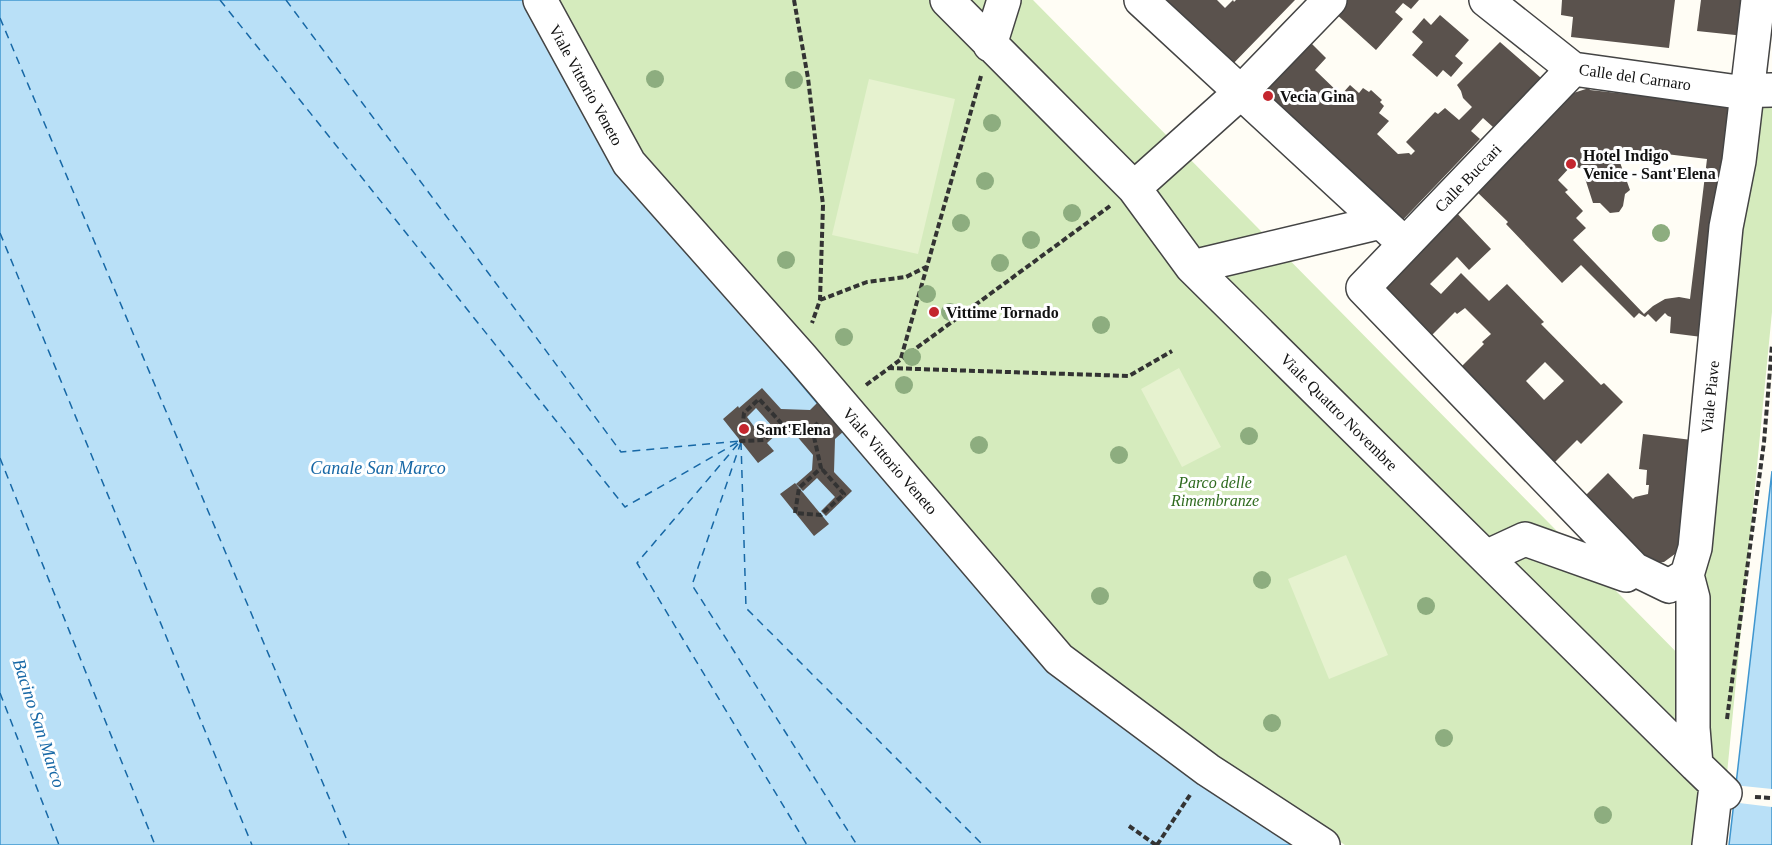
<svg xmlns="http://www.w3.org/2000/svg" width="1772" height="845" font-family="'Times New Roman',serif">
	<rect width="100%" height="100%" fill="#fffdf5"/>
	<path fill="#d5ebbd" d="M555,0H1033L1695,671L1738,106L1772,103V312L1726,784L1715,845H1345L1215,760L1068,649L642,154Z"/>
	<path fill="#e6f2cf" d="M869,79L955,99L918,254L832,235Z
		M1179,368L1221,447L1182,467L1141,389Z
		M1346,555L1388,655L1329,679L1288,579Z"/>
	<path fill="#b9e0f7" stroke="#3f96cf" stroke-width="1.5" d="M0,0H527L622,171L817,403L844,431L1049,667L1299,845H0Z
		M1772,471V845H1729Z"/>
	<path fill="#fffdf5" d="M1733,785L1772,789V807L1731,802Z"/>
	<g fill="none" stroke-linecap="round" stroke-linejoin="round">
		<path stroke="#1768a6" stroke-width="1.5" stroke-dasharray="8 6" stroke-linecap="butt" d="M220,0L625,507L740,441
			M286,0L621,452L740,441
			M0,18L349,845
			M0,233L252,845
			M741,442L746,608L983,845
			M741,442L692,585L857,845
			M738,444L637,563L807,845
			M0,458L155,845
			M0,693L59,845"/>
	</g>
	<path fill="#5a524d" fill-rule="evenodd" d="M1163,0H1217L1225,8L1233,0L1234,2L1236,0H1295L1227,70Z
		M1346,0H1419L1411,9L1403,3L1395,12L1403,19L1376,50L1334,12Z
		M1562,0H1675L1669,48L1571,37L1573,17L1561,15Z
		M1701,0H1749L1745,36L1697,31Z
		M1440,15L1469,40L1455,56L1463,63L1451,77L1443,70L1437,77L1412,55L1423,42L1412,32L1424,18L1431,25Z
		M1307,39L1326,58L1315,70L1341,95L1350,85L1359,93L1363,88L1369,92L1371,90L1382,100L1380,102L1384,106L1379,113L1389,121L1377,134L1398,154L1409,153L1411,155L1415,151L1406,142L1435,112L1438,114L1445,108L1459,120L1472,107L1463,98L1461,91L1457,85L1500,42L1541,78L1493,127L1483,118L1471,131L1480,139L1398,225L1260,87Z
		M1589,88L1590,90L1738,106L1710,338L1670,333L1671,317L1668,316L1665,313L1656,322L1648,314L1645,317L1639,313L1634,318L1581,265L1562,283L1506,224L1508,222L1473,188L1561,97ZM1625,149L1707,159L1690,299L1679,297L1665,299L1653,306L1644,314L1573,240L1586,228L1576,218L1583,211L1565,192L1568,190L1558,180L1572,165L1582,169L1593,203H1600L1610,213L1619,212L1623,206L1625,194L1630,190L1618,157Z
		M1452,208L1491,249L1469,270L1457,257L1430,284L1441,294L1461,273L1489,301L1507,284L1544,322L1541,324L1601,385L1604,383L1623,402L1581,444L1577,440L1548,469L1455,373L1484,344L1482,342L1491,334L1465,308L1457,314L1455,312L1425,342L1373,289ZM1545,362L1564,381L1544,400L1526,381Z
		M762,388L781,409L810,410L817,403L844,431L835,439L834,472L852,491L826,516L821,511L835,497L817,478L803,491L796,484L812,470L813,455L795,434L779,432L767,443L774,451L758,463L723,419L738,406L739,408ZM756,408L772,426L761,436L747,417Z
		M1643,434L1700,441L1679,551L1664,562L1654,563L1646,562L1579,502L1608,473L1633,499L1635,497L1648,494L1649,485H1646L1647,470L1639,469Z
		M795,483L829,524L814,536L780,494Z"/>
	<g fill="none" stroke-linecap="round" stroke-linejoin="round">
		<defs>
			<path id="minor" d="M540,0L629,163L801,357L1059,659L1208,770L1323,845
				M947,0L1134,188L1192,267L1696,765
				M1141,0L1405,244
				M1486,0L1573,69L1731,91L1772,90
				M990,45L1004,0
				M1573,69L1363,288L1634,569L1669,586L1687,575
				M1134,188L1240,93L1330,0
				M1192,267L1381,222
				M1486,557L1525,539L1626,575L1634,569
				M1725,793L1696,765L1693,728V598L1687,575L1695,548L1726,227L1739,161L1758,0
				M1709,845L1716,786"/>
		</defs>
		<use href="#minor" stroke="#444" stroke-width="36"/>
		<path stroke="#333" stroke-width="4" stroke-dasharray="6 3" stroke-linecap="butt" d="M794,0L808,78L823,205L820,300L812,323
			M820,300L867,282L906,277L926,267
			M901,358L981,76
			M888,368L1129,376L1172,351
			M866,385L1110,206
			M782,424L759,399L744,413L741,441L764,440L782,424L812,428L818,423
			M812,428L821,468L799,488L795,513L821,515L844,494L821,468
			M1727,719L1764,442L1772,345
			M1755,797L1772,798
			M1129,826L1156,845
			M1157,845L1190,795"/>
		<use href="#minor" stroke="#fff" stroke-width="33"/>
	</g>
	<g fill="#8dad7f">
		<circle cx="655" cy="79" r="9"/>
		<circle cx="794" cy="80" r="9"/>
		<circle cx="992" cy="123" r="9"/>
		<circle cx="985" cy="181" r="9"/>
		<circle cx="1072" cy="213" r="9"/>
		<circle cx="961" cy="223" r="9"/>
		<circle cx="1661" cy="233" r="9"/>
		<circle cx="1031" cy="240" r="9"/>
		<circle cx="786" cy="260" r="9"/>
		<circle cx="1000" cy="263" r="9"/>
		<circle cx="927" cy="294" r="9"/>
		<circle cx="950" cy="312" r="9"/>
		<circle cx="1101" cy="325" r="9"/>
		<circle cx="844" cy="337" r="9"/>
		<circle cx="912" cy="357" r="9"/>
		<circle cx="904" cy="385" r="9"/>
		<circle cx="1249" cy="436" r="9"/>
		<circle cx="979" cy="445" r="9"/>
		<circle cx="1119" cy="455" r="9"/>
		<circle cx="1262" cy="580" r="9"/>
		<circle cx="1100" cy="596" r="9"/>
		<circle cx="1426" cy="606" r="9"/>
		<circle cx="1272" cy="723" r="9"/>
		<circle cx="1444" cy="738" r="9"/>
		<circle cx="1603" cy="815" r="9"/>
	</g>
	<g fill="#c4262e" stroke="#fff" stroke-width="2">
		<circle cx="1268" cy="96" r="6"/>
		<circle cx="1571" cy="164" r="6"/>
		<circle cx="934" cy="312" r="6"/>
		<circle cx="744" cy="429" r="6"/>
	</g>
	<g text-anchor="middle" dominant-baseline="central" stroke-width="6" stroke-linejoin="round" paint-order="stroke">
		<g font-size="16" fill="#111" stroke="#fff">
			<text transform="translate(1635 77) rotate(8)">Calle del Carnaro</text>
			<text transform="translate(586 85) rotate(61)">Viale Vittorio Veneto</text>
			<text transform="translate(1468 178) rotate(-46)">Calle Buccari</text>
			<text transform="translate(1710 397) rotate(-84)">Viale Piave</text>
			<text transform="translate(1339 412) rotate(45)">Viale Quattro Novembre</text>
			<text transform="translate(890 461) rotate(49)">Viale Vittorio Veneto</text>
		</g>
		<g font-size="16" font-weight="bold" fill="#111" stroke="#fff" text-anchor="start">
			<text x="1280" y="96">Vecia Gina</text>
			<text x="1583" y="155">Hotel Indigo<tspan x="1583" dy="18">Venice - Sant'Elena</tspan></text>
			<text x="946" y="312">Vittime Tornado</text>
			<text x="756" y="429">Sant'Elena</text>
		</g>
		<g font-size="16" font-style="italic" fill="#2f6b1f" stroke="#fff">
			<text x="1215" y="482">Parco delle<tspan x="1215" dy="18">Rimembranze</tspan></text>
		</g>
		<g font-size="18" font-style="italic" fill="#1768a6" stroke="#fff">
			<text x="378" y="468">Canale San Marco</text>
			<text transform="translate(39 723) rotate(72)">Bacino San Marco</text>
		</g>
	</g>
</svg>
